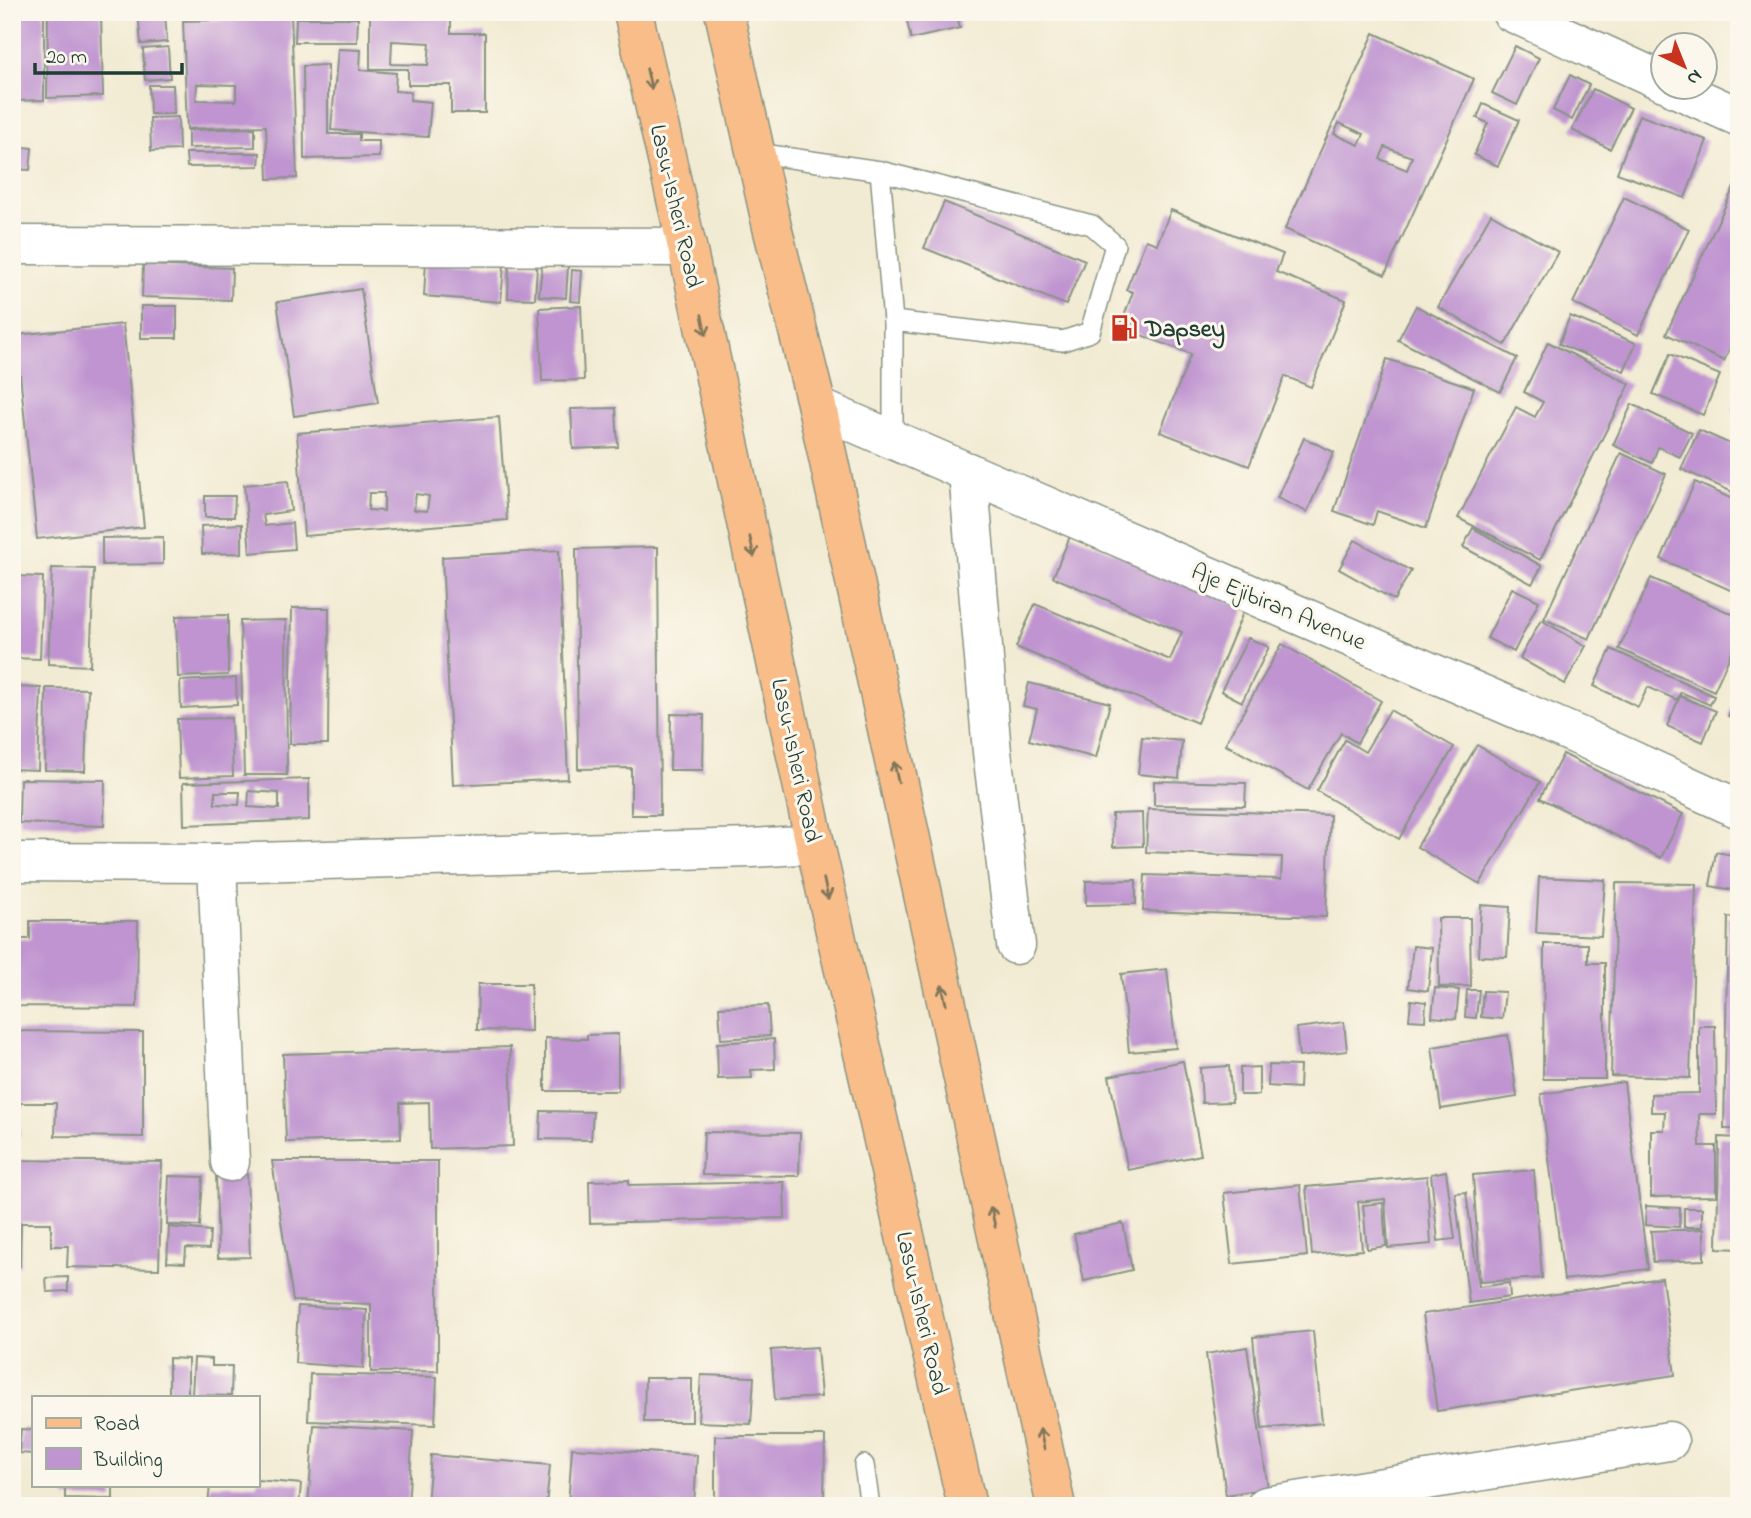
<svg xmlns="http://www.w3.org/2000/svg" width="1751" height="1518" viewBox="0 0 1751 1518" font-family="'Indie Flower',sans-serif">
<rect width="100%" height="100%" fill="#fbf7ec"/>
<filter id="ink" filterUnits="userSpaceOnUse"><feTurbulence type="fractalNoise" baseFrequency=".0143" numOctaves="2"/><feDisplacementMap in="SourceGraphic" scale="14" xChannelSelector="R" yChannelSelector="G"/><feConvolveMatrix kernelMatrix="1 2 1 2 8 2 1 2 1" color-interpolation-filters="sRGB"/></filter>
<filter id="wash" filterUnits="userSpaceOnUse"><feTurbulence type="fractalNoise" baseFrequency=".00686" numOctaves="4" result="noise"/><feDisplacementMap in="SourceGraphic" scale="28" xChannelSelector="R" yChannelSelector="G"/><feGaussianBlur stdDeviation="1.57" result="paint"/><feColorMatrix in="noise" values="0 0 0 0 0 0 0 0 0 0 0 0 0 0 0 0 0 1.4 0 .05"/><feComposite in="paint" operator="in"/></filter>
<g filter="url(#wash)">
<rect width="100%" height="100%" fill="#f2ebd3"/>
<g id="blocks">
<!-- building -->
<g fill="#bf94d0" fill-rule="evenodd">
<path d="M12,12H44V100L12,101Z"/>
<path d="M48,12H101L103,96L47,98Z"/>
<path d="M138,12H165L167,42L141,44Z"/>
<path d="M223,12H291L297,178L268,179L266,126L187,129L183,21L224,20ZM197,84L236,85V101L196,100Z"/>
<path d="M370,12H451V33H485V113H451V85H408V69H370ZM392,41L430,43L428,65L391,64Z"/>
<path d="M905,12H956L960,28L911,39Z"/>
<path d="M296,18H358L357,42H295Z"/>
<path d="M1374,33L1474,79L1385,275L1285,229ZM1339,123L1364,134L1359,145L1334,134ZM1385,147L1412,157L1407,170L1380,159Z"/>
<path d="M1515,46L1539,58L1517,105L1492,93Z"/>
<path d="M168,47L170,78L145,80L143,49Z"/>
<path d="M338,49L361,50L360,70L396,73L395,91L411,92L410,100L431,102L428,137L331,130Z"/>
<path d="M328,65V134H359V141H379V157L304,159L303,66Z"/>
<path d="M1570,75L1589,85L1572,120L1553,110Z"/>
<path d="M149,85H173L174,114H150Z"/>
<path d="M1593,89L1631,108L1610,149L1572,130Z"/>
<path d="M1483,104L1519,120L1498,166L1474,155L1488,123L1477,118Z"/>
<path d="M1639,115L1707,140L1685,198L1617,173Z"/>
<path d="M178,117L179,150L151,151L150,118Z"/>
<path d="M255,128V147L188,148V130Z"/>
<path d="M12,146L32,148L30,170L12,169Z"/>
<path d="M186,153H260L259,166L187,167Z"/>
<path d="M1734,187L1739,189V329L1724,361L1666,334Z"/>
<path d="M1624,197L1689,229L1638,335L1573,303Z"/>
<path d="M944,202L1085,260L1066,305L924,248Z"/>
<path d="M1171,210L1283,254L1276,272L1346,300L1311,387L1285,376L1249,466L1160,432L1191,354L1120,327L1133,292L1126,290L1146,240L1157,244Z"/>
<path d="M1491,214L1558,252L1505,345L1438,307Z"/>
<path d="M426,261L504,265L501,302L424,296Z"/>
<path d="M509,264L537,265L535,299L508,298Z"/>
<path d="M143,265L232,268L231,300L142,297Z"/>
<path d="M542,265L568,266L566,298L539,296Z"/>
<path d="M572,270L582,271L580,302L570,301Z"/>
<path d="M361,289L378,403L294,416L277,302Z"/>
<rect x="141" y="306" width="36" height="32"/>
<path d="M581,306L584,380L542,381L539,308Z"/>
<path d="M1416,306L1517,358L1500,392L1398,340Z"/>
<path d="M1570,316L1636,343L1624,371L1559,344Z"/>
<path d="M123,324L144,527L37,539L16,335Z"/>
<path d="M1548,342L1630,384L1540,560L1458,518L1516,407L1535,417L1543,402L1524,392Z"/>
<path d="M1670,354L1720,375L1703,415L1653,394Z"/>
<path d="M1387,359L1474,388L1426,528L1377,511L1373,525L1334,511Z"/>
<path d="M1739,395V413L1732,410Z"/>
<path d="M1632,404L1692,433L1680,457L1658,447L1652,463L1613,445Z"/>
<path d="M616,408L618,447L573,449L571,409Z"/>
<path d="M499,417L507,520L304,536L297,433ZM369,493H384V511L368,510ZM416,494L429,496L427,511L414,510Z"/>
<path d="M1699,430L1739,448V495L1681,469Z"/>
<path d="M1304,438L1334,452L1307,512L1277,498Z"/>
<path d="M1621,453L1666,474L1589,639L1544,619Z"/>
<path d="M288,481L291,511L263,515L265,526L292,523L294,549L250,553L244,485Z"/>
<path d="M1695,482L1739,502V594L1661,559Z"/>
<path d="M205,496H235L234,517H205Z"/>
<path d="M242,524V553L202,554L201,526Z"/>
<path d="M1473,528L1542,566L1532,584L1463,547Z"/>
<path d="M1071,534L1245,608L1197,723L1016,647L1035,604L1170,660L1182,632L1053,577Z"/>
<path d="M163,537V564L102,565V538Z"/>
<path d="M1355,540L1411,571L1394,600L1339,569Z"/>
<path d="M658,547L660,815H631V768L578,769L576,549Z"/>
<path d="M559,550L568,779L453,785L442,557Z"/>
<path d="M52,568L94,569L90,666L48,664Z"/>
<path d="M12,576L43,577L40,659L12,658Z"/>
<path d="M1651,578L1739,617V636L1714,691L1619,649Z"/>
<path d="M1512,588L1539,601L1514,652L1487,638Z"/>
<path d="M292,608H329L328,744H290Z"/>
<path d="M228,615V675L178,677L176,616Z"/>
<path d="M286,620L287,775H244L240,621Z"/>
<path d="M1541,620L1586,646L1565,684L1520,658Z"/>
<path d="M1248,638L1269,647L1242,702L1221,691Z"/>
<path d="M1282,644L1381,701L1357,743L1341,733L1308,790L1225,744Z"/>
<path d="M1611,649L1714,696L1710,705L1681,692L1677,700L1648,687L1638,707L1594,686Z"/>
<path d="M236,678L237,705L181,708L180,681Z"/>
<path d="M1029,683L1110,703L1096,758L1029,740L1037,709L1023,706Z"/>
<path d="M12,687L41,688L38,770L12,769Z"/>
<path d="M46,688L88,689L85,771L45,770Z"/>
<path d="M1739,692V721L1728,716Z"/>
<path d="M1680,696L1716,711L1703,742L1667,726Z"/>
<path d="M1390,710L1454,747L1399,839L1317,791L1345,740L1365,752Z"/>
<path d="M671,714L704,715L703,770H670Z"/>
<path d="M231,718L233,776L179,778L177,719Z"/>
<path d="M1142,737L1182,741L1179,778L1138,774Z"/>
<path d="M1477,745L1540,782L1480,884L1417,847Z"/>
<path d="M1563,754L1683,814L1661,858L1540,798Z"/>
<path d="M20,779L105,780L104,826L19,823Z"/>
<path d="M309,779V820L184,825L183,783ZM249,791L279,793V809L248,807ZM215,792H240L239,805L215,804Z"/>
<path d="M1154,781L1246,783L1245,806L1154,805Z"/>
<path d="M1148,809L1330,815L1326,917L1143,911L1145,875L1281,879L1282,857L1146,852Z"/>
<path d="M1142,813L1143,846L1113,847L1112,814Z"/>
<path d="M1716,852L1739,856V891L1710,886Z"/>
<path d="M1539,877L1605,880L1601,936L1536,933Z"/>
<path d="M1136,880V904L1086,905V881Z"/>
<path d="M1616,883L1696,884L1690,1078L1611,1076Z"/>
<path d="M1481,905L1510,907L1507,957L1478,956Z"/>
<path d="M1728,917L1739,918V1129H1724Z"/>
<path d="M1438,918H1470L1471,986L1439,987Z"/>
<path d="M30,921H138L137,1007L12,1006V939H30Z"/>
<path d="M1544,944H1588V963H1605V1079H1543Z"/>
<path d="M1413,946L1432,948L1428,991L1408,988Z"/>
<path d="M1167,969L1176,1048L1129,1052L1121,974Z"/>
<path d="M478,984H531V1031L477,1030Z"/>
<path d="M1435,988L1459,990L1456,1019L1432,1017Z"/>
<path d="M1467,990H1479L1476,1018L1465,1017Z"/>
<path d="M1483,991L1505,992L1502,1019L1481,1017Z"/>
<path d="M1411,1000L1426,1002L1425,1021L1409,1020Z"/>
<path d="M768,1005L770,1036L721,1039L719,1007Z"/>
<path d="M1344,1022L1347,1051L1299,1057L1296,1028Z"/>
<path d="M1699,1026H1715L1716,1114H1699L1700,1146H1716V1196L1651,1197V1130H1664L1665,1112H1651V1094L1699,1093Z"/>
<path d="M12,1031L143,1032V1137L55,1136L56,1103H20V1136H12Z"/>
<path d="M618,1034V1091H545V1038L587,1039V1035Z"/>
<path d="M1508,1035L1517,1097L1441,1109L1432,1047Z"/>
<path d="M774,1039L775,1069L751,1070L752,1078L718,1079L717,1043Z"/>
<path d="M510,1047L513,1146L430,1149L429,1102L400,1103L401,1139L286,1142L283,1054Z"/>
<path d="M1183,1061L1201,1155L1128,1170L1109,1076Z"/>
<path d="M1269,1065L1300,1066L1299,1088L1268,1086Z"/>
<path d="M1229,1066L1232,1102L1202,1103L1200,1068Z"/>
<path d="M1259,1067V1095H1240V1068Z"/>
<path d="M1624,1082L1648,1269L1564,1280L1541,1094Z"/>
<path d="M541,1111L593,1112L591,1140L540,1139Z"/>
<path d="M704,1132L800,1133L799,1176L702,1175Z"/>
<path d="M1719,1137L1739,1138V1249L1717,1248Z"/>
<path d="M12,1160L162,1162L159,1269L67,1267L68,1246H51V1223H21L20,1266H12Z"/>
<path d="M272,1161H438V1371L371,1372V1304L293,1301Z"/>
<path d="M1534,1170L1542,1278L1480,1282L1473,1175Z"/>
<path d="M1446,1171L1455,1239L1438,1241L1431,1174Z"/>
<path d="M247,1173L250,1257L218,1258L216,1174Z"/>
<path d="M169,1176L203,1177L200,1226L167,1225Z"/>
<path d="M1427,1176L1431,1244L1388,1248L1385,1199L1358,1202L1362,1250L1312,1255L1306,1187Z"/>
<path d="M629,1180V1185L784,1182L785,1218L590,1223L589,1181Z"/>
<path d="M1300,1185L1307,1256L1232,1264L1224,1193Z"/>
<path d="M1466,1192L1479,1287L1509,1283L1510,1297L1469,1303L1455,1193Z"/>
<path d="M1383,1203L1386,1246L1367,1249L1363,1205Z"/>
<path d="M1646,1206L1680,1208L1679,1227L1645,1225Z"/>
<rect x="1684" y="1208" width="18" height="19"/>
<path d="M1123,1223L1132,1270L1084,1281L1074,1234Z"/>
<path d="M169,1227L210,1231L209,1249L186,1248L185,1263L167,1262Z"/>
<path d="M1704,1229V1260L1653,1262L1651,1231Z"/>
<path d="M68,1277V1291L47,1292L46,1278Z"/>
<path d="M1662,1278L1675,1375L1437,1411L1423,1314Z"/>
<path d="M298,1306L367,1310L363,1368L295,1363Z"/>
<path d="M1313,1331L1322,1423L1262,1429L1253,1337Z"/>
<path d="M817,1347L821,1397L775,1400L771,1350Z"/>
<path d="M1247,1347L1268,1488L1226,1495L1206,1354Z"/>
<path d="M169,1358L188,1359V1397H169Z"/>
<path d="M194,1358L212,1359V1366H232L231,1396L192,1395Z"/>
<path d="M310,1374L437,1377L435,1425L308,1421Z"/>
<path d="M701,1375L754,1377L751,1424L698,1422Z"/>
<path d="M645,1378H692V1422H644Z"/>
<path d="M314,1425L413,1431L408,1506H308Z"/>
<path d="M21,1429L33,1430V1454L19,1453Z"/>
<path d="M12,1430L18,1431L17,1452H12Z"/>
<path d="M715,1436H825L824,1506H715Z"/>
<path d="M572,1448L697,1455L694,1506H568Z"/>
<path d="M431,1455L550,1465L546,1506H427Z"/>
<path d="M257,1480L301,1484L299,1506H208L210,1485H257Z"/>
<path d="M65,1485H113V1499L65,1498Z"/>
</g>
</g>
</g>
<g filter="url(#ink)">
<use href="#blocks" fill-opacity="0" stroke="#889484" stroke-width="2"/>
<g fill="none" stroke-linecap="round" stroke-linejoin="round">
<defs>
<g id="lane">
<path d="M756,153L880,171L1092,225L1115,245L1090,332L1063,341L893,321"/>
<path d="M880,171L893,321V440"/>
<path d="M864,1465L870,1506"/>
</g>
<g id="street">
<path d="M1511,12L1664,82"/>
<path d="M1675,88L1739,117"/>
<path d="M12,245L687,247"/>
<path d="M817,407L1579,736L1739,809"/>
<path d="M968,472L992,752L1016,945"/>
<path d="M12,862L217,863L752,848L815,844"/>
<path d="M217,863L230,1162"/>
<path d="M1266,1506L1669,1441"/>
</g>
<g id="primary">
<path d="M633,12L687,247L815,844L967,1506"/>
<path d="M724,12L772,227L817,407L1056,1506"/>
</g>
</defs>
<!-- lane casing -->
<use href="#lane" stroke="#889484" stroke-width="22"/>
<!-- street casing -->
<use href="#street" stroke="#889484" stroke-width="41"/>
<!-- primary casing -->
<use href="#primary" stroke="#889484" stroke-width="41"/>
<!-- lane -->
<use href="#lane" stroke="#fff" stroke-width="19"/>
<!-- street -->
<use href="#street" stroke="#fff" stroke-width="38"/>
<!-- primary -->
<use href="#primary" stroke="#f8bd89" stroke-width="38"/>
</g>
<!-- one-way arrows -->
<defs><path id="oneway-shaft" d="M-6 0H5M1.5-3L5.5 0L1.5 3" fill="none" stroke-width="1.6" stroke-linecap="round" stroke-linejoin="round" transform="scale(1.75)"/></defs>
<g stroke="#81775a">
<use href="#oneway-shaft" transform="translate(649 79) rotate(77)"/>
<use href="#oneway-shaft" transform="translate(704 325) rotate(78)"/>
<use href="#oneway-shaft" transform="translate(752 547) rotate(78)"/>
<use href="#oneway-shaft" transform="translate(896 772) rotate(-102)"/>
<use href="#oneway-shaft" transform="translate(826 889) rotate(77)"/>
<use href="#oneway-shaft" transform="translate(944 995) rotate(-102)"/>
<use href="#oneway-shaft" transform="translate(993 1217) rotate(-102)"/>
<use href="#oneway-shaft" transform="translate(1042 1439) rotate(-102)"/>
</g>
</g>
<!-- icons -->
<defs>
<symbol id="fuel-bare" viewBox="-9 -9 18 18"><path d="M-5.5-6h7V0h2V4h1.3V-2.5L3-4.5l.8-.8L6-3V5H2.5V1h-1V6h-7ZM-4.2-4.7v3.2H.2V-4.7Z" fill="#c8321e" stroke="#fbf7ec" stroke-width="2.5" paint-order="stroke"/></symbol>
</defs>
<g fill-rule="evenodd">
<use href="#fuel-bare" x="1105" y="309" width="38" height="38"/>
</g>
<g text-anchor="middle" stroke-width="6" stroke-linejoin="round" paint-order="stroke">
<!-- street labels -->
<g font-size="24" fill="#1f3d34" stroke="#fbf7ec">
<text transform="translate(677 206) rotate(77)" y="8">Lasu-Isheri Road</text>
<text transform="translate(1279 606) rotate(23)" y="8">Aje Ejibiran Avenue</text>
<text transform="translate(797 760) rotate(78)" y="8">Lasu-Isheri Road</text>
<text transform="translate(923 1313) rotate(77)" y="8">Lasu-Isheri Road</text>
</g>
<!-- poi labels -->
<g font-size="24" font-weight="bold" fill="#1f3d34" stroke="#fbf7ec" text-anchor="start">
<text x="1145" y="336">Dapsey</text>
</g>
</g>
<!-- margin -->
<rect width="1751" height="1518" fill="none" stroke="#fbf7ec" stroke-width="42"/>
<!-- legend -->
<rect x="32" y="1396" width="228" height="91" fill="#fbf7ec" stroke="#a3ada2" stroke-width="2"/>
<rect x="46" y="1418" width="35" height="10" fill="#f8bd89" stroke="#a3ada2" stroke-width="2"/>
<text x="94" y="1430" font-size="21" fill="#1f3d34">Road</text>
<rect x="46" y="1448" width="35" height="21" fill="#bf94d0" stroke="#a3ada2" stroke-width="2"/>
<text x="94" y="1466" font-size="21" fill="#1f3d34">Building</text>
<!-- north arrow -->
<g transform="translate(1684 66) rotate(137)"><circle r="33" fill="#fbf7ec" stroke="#a3ada2" stroke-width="2"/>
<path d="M0-5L12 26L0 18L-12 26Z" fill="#c8321e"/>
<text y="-10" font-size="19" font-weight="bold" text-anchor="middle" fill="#1f3d34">N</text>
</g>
<!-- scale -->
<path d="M35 63v10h147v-10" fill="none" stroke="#1f3d34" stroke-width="3.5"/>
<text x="46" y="63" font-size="21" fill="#1f3d34" stroke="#fbf7ec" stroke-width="5" paint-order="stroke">20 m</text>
</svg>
